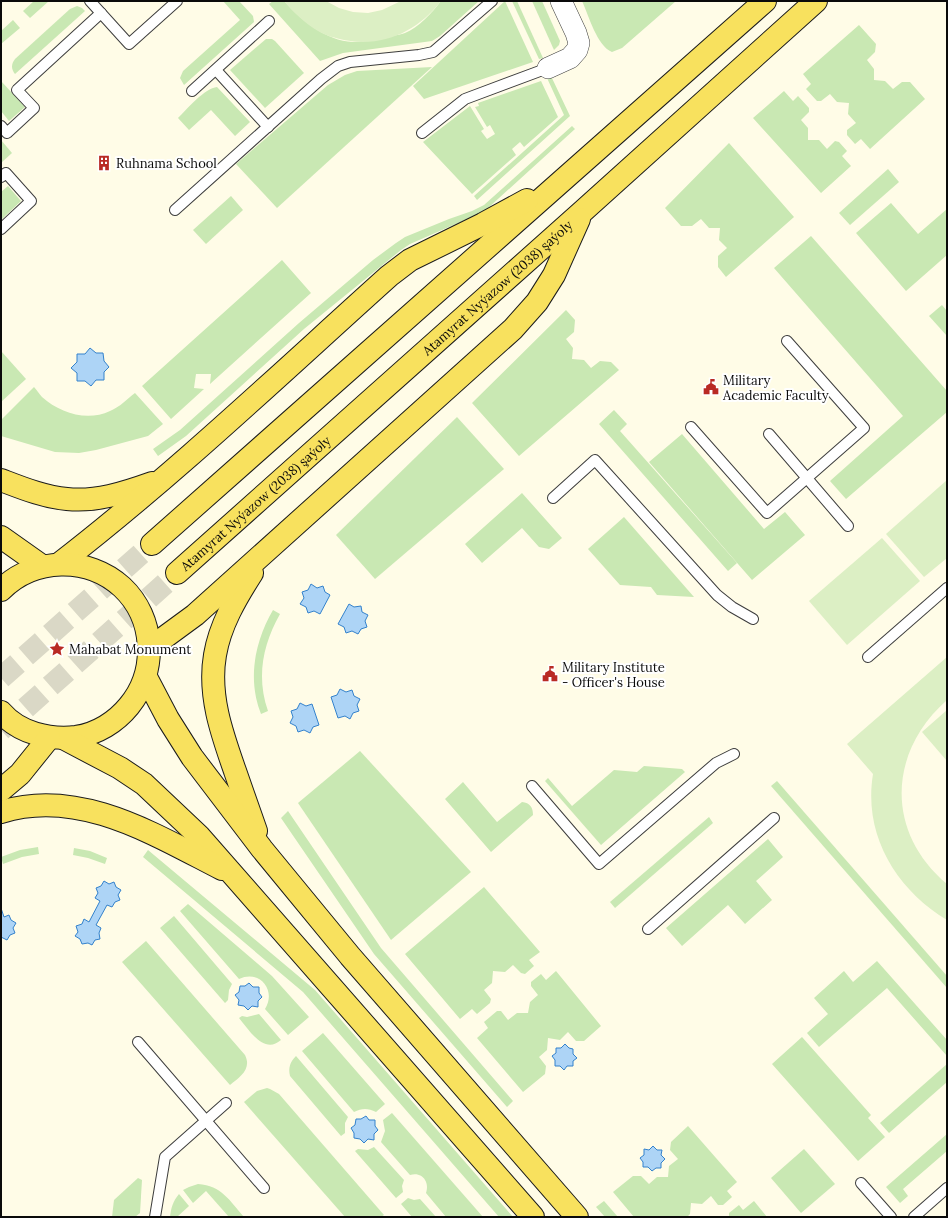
<svg xmlns="http://www.w3.org/2000/svg" width="948" height="1218" viewBox="0 0 948 1218" font-family="Lora,serif">
<rect width="100%" height="100%" fill="#fffce7"/>
<!-- green -->
<g fill="#c9e8b3">
<path d="M34,1H49L30,18L23,11Z"/>
<path d="M223,1H239L253,16L254,22L184,85L180,78L183,71L240,20Z"/>
<path d="M273,1H284C301,20 326,41 353,42C362,42 372,39 380,37C388,36 397,36 405,33C419,27 432,13 441,1H479L440,36L432,41L343,53L320,61L269,4Z"/>
<path d="M505,1L533,62L424,99L413,86Z"/>
<path d="M512,1H517L543,58L539,59Z"/>
<path d="M532,1H542L560,41L559,45L554,50Z"/>
<path d="M582,1H676L622,48L612,52C597,46 589,16 582,1Z"/>
<path d="M77,6L82,8L85,11L15,74C11,69 11,64 15,59L70,9Z"/>
<path d="M13,20L20,28L1,44V31Z"/>
<path d="M859,25L876,44L875,52L867,60L874,69V80L885,81L893,89L902,82H910L925,99L870,149L861,139L855,144L847,135V130L856,123L848,114L849,103L837,102L830,94L821,101H817L806,89L811,84L803,74Z"/>
<path d="M266,39H272L275,41L304,73L265,108L230,70Z"/>
<path d="M432,67L277,208L236,164L328,85L345,75L357,71Z"/>
<path d="M551,76L570,116L477,200L474,196L564,115L547,78Z"/>
<path d="M1,81L25,107L9,121L1,111Z"/>
<path d="M541,81L558,117L524,147L520,142L512,149L516,155L472,194L423,142L470,106L484,129L481,131L487,139L495,134L490,125L487,127L475,107L479,106L478,103Z"/>
<path d="M217,87L250,122L235,136L211,110L189,130L178,118C187,109 205,88 217,87Z"/>
<path d="M784,91L793,101L798,96L809,108V112L801,120L808,128V140H819L827,149L835,141L839,142L847,151L842,156L851,166L821,193L753,118Z"/>
<path d="M572,126L575,129L487,209L474,216L410,244L401,250L304,329L186,436L158,456L153,449L180,430L299,323L373,260L396,243L405,237L449,219L472,211L484,205Z"/>
<path d="M1,140L12,153L1,163Z"/>
<path d="M729,143L794,217L726,277L718,267V256L727,248L719,240L720,228H709L701,219L692,226H681L665,208Z"/>
<path d="M888,169L899,182L850,225L839,213Z"/>
<path d="M8,186L21,201L1,220V192Z"/>
<path d="M231,196L243,210L206,244L193,230Z"/>
<path d="M891,203L918,234L947,209V255L906,291L856,233Z"/>
<path d="M811,236L947,391V412L846,499L830,481L903,416L774,268Z"/>
<path d="M282,260L311,293L210,384L211,374H196L194,388L204,389L171,419L142,386Z"/>
<path d="M942,305L947,311V336L929,316Z"/>
<path d="M566,310L575,320L574,332L566,339L573,348L572,359L584,360L591,368L600,361L611,362L619,370L519,456L472,403Z"/>
<path d="M1,351L26,379L1,402Z"/>
<path d="M34,387C37,390 39,394 42,397C60,413 87,422 110,411C120,407 127,399 135,393L163,424L148,436L96,450L79,453L55,452L1,436V420Z"/>
<path d="M614,410L627,424L620,431L737,563L728,571L599,424Z"/>
<path d="M457,417L504,469L375,579L336,535Z"/>
<path d="M682,434L764,529L785,512L805,535L752,580L649,462Z"/>
<path d="M522,493L562,538L549,549L539,547L522,528L482,563L465,544Z"/>
<path d="M624,517L694,597L657,595L651,587L620,585L588,549Z"/>
<path d="M273,610L280,614C263,644 256,677 268,711L261,714C247,679 255,641 273,610Z"/>
<path d="M360,751L471,872L391,940L298,803Z"/>
<path d="M644,766L682,769L685,772L601,845L545,781L548,778L572,806L614,770L637,772Z"/>
<path d="M777,781L947,976V988L771,786Z"/>
<path d="M463,782L497,822L522,802C530,803 533,807 533,815L491,852L445,799Z"/>
<path d="M288,811L381,948L513,1101L507,1107L374,954L281,818Z"/>
<path d="M709,817L713,823L615,908L610,902Z"/>
<path d="M768,839L783,857L756,881L772,900L745,924L728,905L682,946L666,928Z"/>
<path d="M38,847L39,854L22,857L3,864L1,857L20,850Z"/>
<path d="M74,848L90,851L107,858L105,864L88,858L73,855Z"/>
<path d="M148,850L315,990L513,1217H499L303,992L143,857Z"/>
<path d="M484,887L540,952L529,960L534,966L525,974L521,973L513,965L505,972L493,971L492,983L484,990L491,999L490,1003L477,1014L472,1009L460,1019L405,954Z"/>
<path d="M188,904L272,976L309,1017L288,1035L265,1009C277,990 259,969 239,979L180,911Z"/>
<path d="M174,916L232,984L229,990L228,1000L225,1003L160,928Z"/>
<path d="M146,941L245,1055C252,1069 240,1077 230,1085L122,962Z"/>
<path d="M877,961L947,1040V1056L887,988L819,1047L807,1033L828,1014L814,998L844,971L853,982Z"/>
<path d="M556,971L601,1026L584,1041H576L568,1032L560,1040L548,1038L547,1050L539,1057L546,1066L545,1074L523,1092L477,1038L488,1028L484,1022L497,1011H501L508,1020L517,1013H528L530,1002L538,995L531,986V982L541,974L546,980Z"/>
<path d="M259,1014L281,1040C264,1055 249,1030 239,1018L242,1016L247,1017Z"/>
<path d="M323,1033L385,1104L376,1112C368,1108 362,1108 354,1112L302,1051Z"/>
<path d="M802,1037L871,1115L868,1118L885,1137L858,1161L772,1064Z"/>
<path d="M296,1056L348,1117L345,1123V1133L341,1136L290,1076C288,1068 290,1062 296,1056Z"/>
<path d="M947,1064V1082L889,1133L880,1123Z"/>
<path d="M267,1088L270,1089L279,1094L384,1215L381,1217H345L244,1102L257,1091Z"/>
<path d="M392,1113L483,1217H446L426,1193C430,1182 422,1171 410,1175L381,1142L385,1131L383,1120Z"/>
<path d="M688,1126L737,1182L727,1191L732,1197L723,1205H718L711,1196L702,1204L691,1203L690,1214L687,1217H634L613,1192L633,1176H641L649,1184L657,1177H668L669,1166L678,1159L670,1150L671,1142Z"/>
<path d="M947,1134V1151L903,1189L908,1196L900,1203L886,1187Z"/>
<path d="M374,1147L404,1180L402,1186L403,1192L396,1198L355,1151L358,1149L368,1150Z"/>
<path d="M804,1149L835,1184L801,1213L771,1178Z"/>
<path d="M138,1178L142,1180L140,1213L135,1217H112L114,1200Z"/>
<path d="M198,1184C222,1186 229,1200 244,1217H229L206,1191L193,1203L183,1190L189,1187Z"/>
<path d="M179,1194L189,1206L177,1217H170C171,1208 173,1201 179,1194Z"/>
<path d="M408,1198L414,1200L420,1199L436,1217H412L401,1204Z"/>
<path d="M604,1201L618,1217H605L596,1207Z"/>
<path d="M754,1201L767,1217H729V1213L739,1205L743,1210Z"/>
</g>
<!-- pitch -->
<g fill="#dcefc4">
<path d="M284,1H326L339,8L353,12L368,13L382,10L401,1H441C418,31 383,48 344,40C336,38 326,36 318,31C305,23 294,13 284,1Z"/>
<path d="M947,480V558L924,577L886,534Z"/>
<path d="M882,538L920,581L847,645L809,601Z"/>
<path d="M947,657V700C888,752 885,832 947,884V920C896,889 863,835 873,774L847,744Z"/>
<path d="M947,710V761L922,732Z"/>
</g>
<!-- water -->
<g fill="#add4f6" stroke="#3482cc">
<path d="M90,348L96,353H103L104,361L109,367L104,372V380H96L91,386L85,381H77V373L71,368L77,362V354H85Z"/>
<path d="M311,584L317,588L323,586L325,592L330,595L320,614L314,611L308,613L306,607L300,604L304,598L302,592L308,590Z"/>
<path d="M349,604L354,607L361,606L362,612L368,615L365,621L367,627L361,629L358,634L352,631L346,633L344,627L338,624Z"/>
<path d="M340,689L346,692L352,690L354,696L360,699L357,705L359,711L353,713L350,719L345,716L338,718L331,697L337,695Z"/>
<path d="M300,703L306,706L312,704L319,725L313,727L310,733L304,730L298,732L296,726L290,723L293,717L291,711L297,709Z"/>
<path d="M104,881L109,884L114,882L116,887L121,890L118,895L120,900L115,902L112,907L107,905L96,925L101,928L99,933L100,939L95,940L92,945L88,943L82,944L80,939L75,936L78,932L76,926L82,924L84,919L89,922L100,901L95,898L98,893L96,888L101,886Z"/>
<path d="M1,908L4,917L9,915L11,920L16,923L13,928L15,933L10,935L7,940L1,937Z"/>
<path d="M249,983L253,987H259V993L262,997L258,1001V1007L252,1006L248,1010L244,1006L238,1005L239,1000L235,995L239,992L240,986H245Z"/>
<path d="M565,1044L569,1048L573,1049V1054L577,1058L573,1061V1066H567L564,1070L560,1066H555V1060L552,1056L556,1053V1048H561Z"/>
<path d="M366,1116L369,1120H375V1126L378,1130L374,1134V1140L368,1139L364,1143L360,1139L354,1138V1133L351,1128L355,1125L356,1119H361Z"/>
<path d="M653,1146L657,1150H662L661,1155L665,1159L661,1163V1168H656L652,1171L648,1167H643V1162L640,1158L644,1155V1149L649,1150Z"/>
</g>
<g fill="none" stroke-linecap="round" stroke-linejoin="round">
<!-- primary-tunnel -->
<g stroke="#dad8c6" stroke-width="22" stroke-dasharray="22 11" stroke-linecap="butt">
<path d="M1,678L152,544"/>
<path d="M1,730L177,573"/>
</g>
<defs>
<g id="lane">
<path d="M90,1L129,44L177,1"/>
<path d="M216,70L268,127"/>
<path d="M192,91L269,21"/>
<path d="M1,126L7,133L34,108L17,90L101,13"/>
<path d="M422,133L465,99L548,68"/>
<path d="M1,177L6,173L31,201L1,229"/>
<path d="M175,210L321,79L338,66L350,62L419,55L433,52L492,1"/>
<path d="M691,427L767,513L864,428L787,341"/>
<path d="M769,434L848,526"/>
<path d="M553,498L595,460L717,595L732,607L753,619"/>
<path d="M868,657L947,588"/>
<path d="M532,786L599,864L716,763L734,754"/>
<path d="M648,929L774,818"/>
<path d="M138,1042L264,1188"/>
<path d="M861,1183L891,1217"/>
<path d="M155,1217L165,1157L226,1103"/>
<path d="M914,1217L947,1188"/>
</g>
<path id="street" d="M548,68L570,58L577,50L579,43L576,33L561,1"/>
<g id="primary">
<path d="M1,480C22,488 44,497 67,499C96,502 124,493 152,483"/>
<path d="M1,537L42,566"/>
<path d="M152,544L765,1"/>
<path d="M59,564C174,475 280,374 389,276L410,260L483,224L527,200"/>
<path id="s1" d="M177,573L583,211L816,1"/>
<path d="M252,573C236,598 220,625 215,655C208,695 222,734 235,771C242,791 249,811 256,831"/>
<path d="M1,590C34,557 88,556 122,587C155,618 158,671 129,706C116,722 97,734 76,737C49,740 19,733 1,712"/>
<path d="M150,648L195,615L513,329L537,302L554,275L579,219"/>
<path d="M146,677L168,719L192,757L262,849L350,956L577,1217"/>
<path d="M63,738L120,768L144,784L199,836L533,1217"/>
<path d="M1,790L20,774L49,738"/>
<path d="M1,812C79,787 155,835 222,869"/>
</g>
</defs>
<!-- lane casing -->
<use href="#lane" stroke="#3d3d3d" stroke-width="12"/>
<!-- street casing -->
<use href="#street" stroke="#3d3d3d" stroke-width="22"/>
<!-- primary casing -->
<use href="#primary" stroke="#1b1b1b" stroke-width="24"/>
<!-- lane -->
<use href="#lane" stroke="#fff" stroke-width="10"/>
<!-- street -->
<use href="#street" stroke="#fff" stroke-width="21"/>
<!-- primary -->
<use href="#primary" stroke="#f8e15e" stroke-width="22"/>
</g>
<!-- icons -->
<defs>
<symbol id="building-bare" viewBox="-9 -9 18 18"><path d="M-4-6H4V6H1V3H-1V6H-4ZM-2.5-4.3h1.7v1.8h-1.7ZM.8-4.3h1.7v1.8H.8ZM-2.5-1h1.7V.8h-1.7ZM.8-1h1.7V.8H.8Z" fill="#b92a24" stroke="#fff" stroke-width="2.5" paint-order="stroke"/></symbol>
<symbol id="civic-bare" viewBox="-9 -9 18 18"><path d="M-.6-6.5H3V-4.5H.6V-3L4-1V1h2V6H-6V1h2V-1L-.6-3ZM-1.2 2.5V6h2.4V2.5Z" fill="#b92a24" stroke="#fff" stroke-width="2.5" paint-order="stroke"/></symbol>
<symbol id="sight-bare" viewBox="-9 -9 18 18"><path d="M0-6L1.8-2.2L6-1.7L2.9 1.2L3.7 5.4L0 3.3L-3.7 5.4L-2.9 1.2L-6-1.7L-1.8-2.2Z" fill="#b92a24" stroke="#fff" stroke-width="2.5" paint-order="stroke"/></symbol>
</defs>
<g fill-rule="evenodd">
<use href="#building-bare" x="93" y="152" width="22" height="22"/>
<use href="#civic-bare" x="700" y="376" width="22" height="22"/>
<use href="#sight-bare" x="46" y="638" width="22" height="22"/>
<use href="#civic-bare" x="539" y="663" width="22" height="22"/>
</g>
<g text-anchor="middle" stroke-width="4" stroke-linejoin="round" paint-order="stroke">
<!-- poi labels -->
<g font-size="13" fill="#0a0a0a" stroke="#fff" text-anchor="start">
<text x="116" y="168">Ruhnama School</text>
<text x="723" y="385">Military<tspan x="723" dy="15">Academic Faculty</tspan></text>
<text x="69" y="654">Mahabat Monument</text>
<text x="562" y="672">Military Institute<tspan x="562" dy="15">- Officer's House</tspan></text>
</g>
<!-- street labels -->
<g font-size="13" fill="#0a0a0a" stroke="#fff">
<text dy="5" stroke="none"><textPath href="#s1" startOffset="429">Atamyrat Nyýazow (2038) şaýoly</textPath></text>
<text dy="5" stroke="none"><textPath href="#s1" startOffset="105">Atamyrat Nyýazow (2038) şaýoly</textPath></text>
</g>
</g>
<!-- border -->
<rect width="948" height="1218" fill="none" stroke="#0a0a0a" stroke-width="4"/>
</svg>
